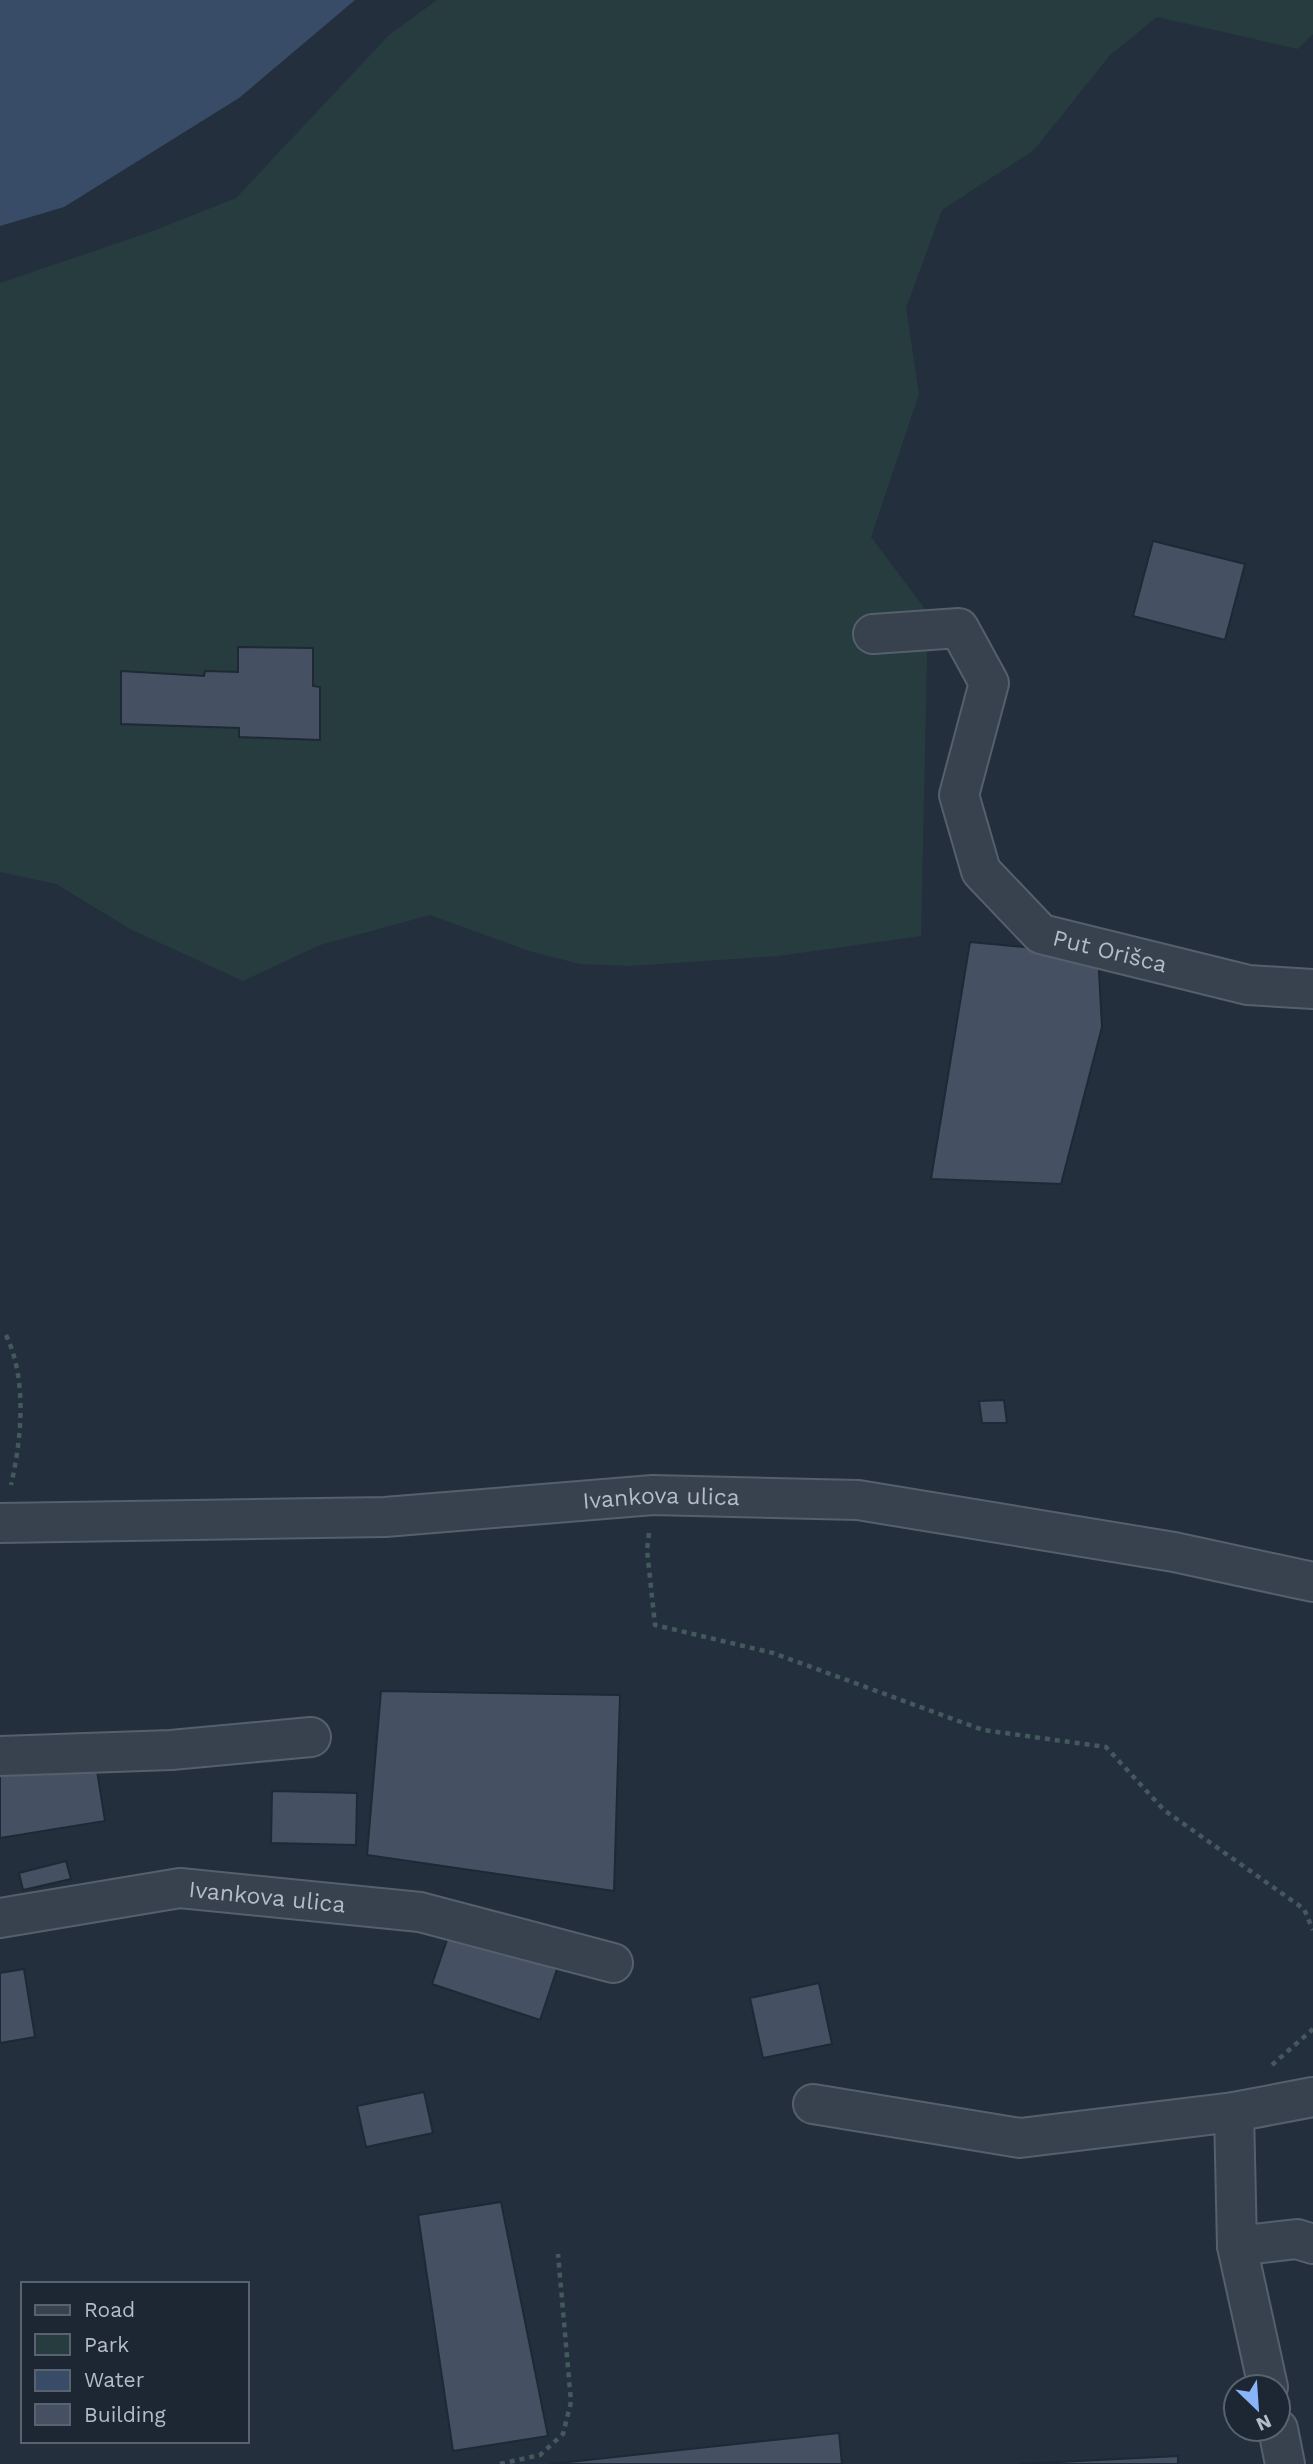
<svg xmlns="http://www.w3.org/2000/svg" width="1313" height="2464" viewBox="0 0 1313 2464" font-family="'Work Sans',sans-serif">
<rect width="100%" height="100%" fill="#242f3e"/>
<!-- green -->
<path fill="#263c3f" d="M437,0H1313V34L1298,49L1157,17L1110,55L1034,150L942,210L906,308L919,394L871,537L928,613L921,936L778,956L630,966L580,964L529,951L430,915L320,945L243,981L132,930L56,884L0,872V283L153,231L236,198L389,35Z"/>
<!-- water -->
<path fill="#394c67" d="M0,0H355L239,98L64,207L0,226Z"/>
<!-- building -->
<g fill="#455162" stroke="#1f2835" stroke-width="2">
<path d="M1153,541L1245,564L1225,640L1133,616Z"/>
<path d="M238,647L313,648V686L320,687V740L239,737V728L121,724V671L204,676L205,671L238,672Z"/>
<path d="M970,942L1098,954L1102,1027L1061,1184L931,1179Z"/>
<path d="M1004,1400L1007,1423H982L979,1401Z"/>
<path d="M381,1691L620,1695L614,1891L367,1855Z"/>
<path d="M95,1758L105,1821L0,1838V1774Z"/>
<path d="M272,1791L357,1793L356,1845L271,1843Z"/>
<path d="M66,1861L71,1879L23,1890L19,1873Z"/>
<path d="M450,1931L558,1966L540,2020L432,1984Z"/>
<path d="M24,1969L35,2037L0,2043V1973Z"/>
<path d="M819,1983L832,2044L763,2058L750,1998Z"/>
<path d="M424,2092L433,2133L366,2147L357,2106Z"/>
<path d="M501,2202L548,2436L453,2451L418,2215Z"/>
<path d="M839,2433L842,2464H550Z"/>
<path d="M1178,2456V2464H1019Z"/>
</g>
<g fill="none" stroke-linecap="round" stroke-linejoin="round">
<defs>
<g id="minor">
<path id="s1" d="M873,634L959,628L989,683L959,795L981,871L1041,934L1248,985L1313,989"/>
<path id="s2" d="M0,1523L385,1517L653,1495L858,1500L1174,1552L1313,1582"/>
<path d="M0,1756L171,1750L311,1737"/>
<path id="s3" d="M0,1918L180,1888L420,1912L613,1963"/>
<path d="M813,2104L1020,2138L1234,2112"/>
<path d="M1237,2246L1297,2239L1313,2244"/>
<path d="M1268,2387L1237,2246L1234,2112L1313,2097"/>
<path d="M1278,2429L1285,2464"/>
</g>
</defs>
<!-- minor casing -->
<use href="#minor" stroke="#565f6c" stroke-width="42"/>
<!-- path -->
<g stroke="#44595c" stroke-width="4.5" stroke-dasharray="5 5" stroke-linecap="butt">
<path d="M6,1335C27,1379 22,1437 11,1485"/>
<path d="M649,1533L647,1550L655,1625L773,1653L983,1730L1106,1747L1164,1810L1304,1909L1313,1930"/>
<path d="M1272,2065L1313,2029"/>
<path d="M500,2464L540,2455L563,2434L571,2402L558,2254"/>
</g>
<!-- minor -->
<use href="#minor" stroke="#38414e" stroke-width="38"/>
</g>
<g text-anchor="middle" stroke-width="5" stroke-linejoin="round" paint-order="stroke">
<!-- street labels -->
<g font-size="23" fill="#b4bcc9" stroke="#1d2633">
<text dy="8" stroke="none"><textPath href="#s1" startOffset="502">Put Orišca</textPath></text>
<text dy="8" stroke="none"><textPath href="#s2" startOffset="662">Ivankova ulica</textPath></text>
<text dy="8" stroke="none"><textPath href="#s3" startOffset="270">Ivankova ulica</textPath></text>
</g>
</g>
<!-- legend -->
<rect x="21" y="2282" width="228" height="161" fill="#1d2633" stroke="#59626f" stroke-width="2"/>
<rect x="35" y="2305" width="35" height="10" fill="#38414e" stroke="#59626f" stroke-width="2"/>
<text x="84" y="2317" font-size="21" fill="#b4bcc9">Road</text>
<rect x="35" y="2334" width="35" height="21" fill="#263c3f" stroke="#59626f" stroke-width="2"/>
<text x="84" y="2352" font-size="21" fill="#b4bcc9">Park</text>
<rect x="35" y="2370" width="35" height="21" fill="#394c67" stroke="#59626f" stroke-width="2"/>
<text x="84" y="2387" font-size="21" fill="#b4bcc9">Water</text>
<rect x="35" y="2404" width="35" height="21" fill="#455162" stroke="#59626f" stroke-width="2"/>
<text x="84" y="2422" font-size="21" fill="#b4bcc9">Building</text>
<!-- north arrow -->
<g transform="translate(1257 2408) rotate(155)"><circle r="33" fill="#1d2633" stroke="#59626f" stroke-width="2"/>
<path d="M0-5L12 26L0 18L-12 26Z" fill="#8ab4f8"/>
<text y="-10" font-size="19" font-weight="bold" text-anchor="middle" fill="#b4bcc9">N</text>
</g>
</svg>
